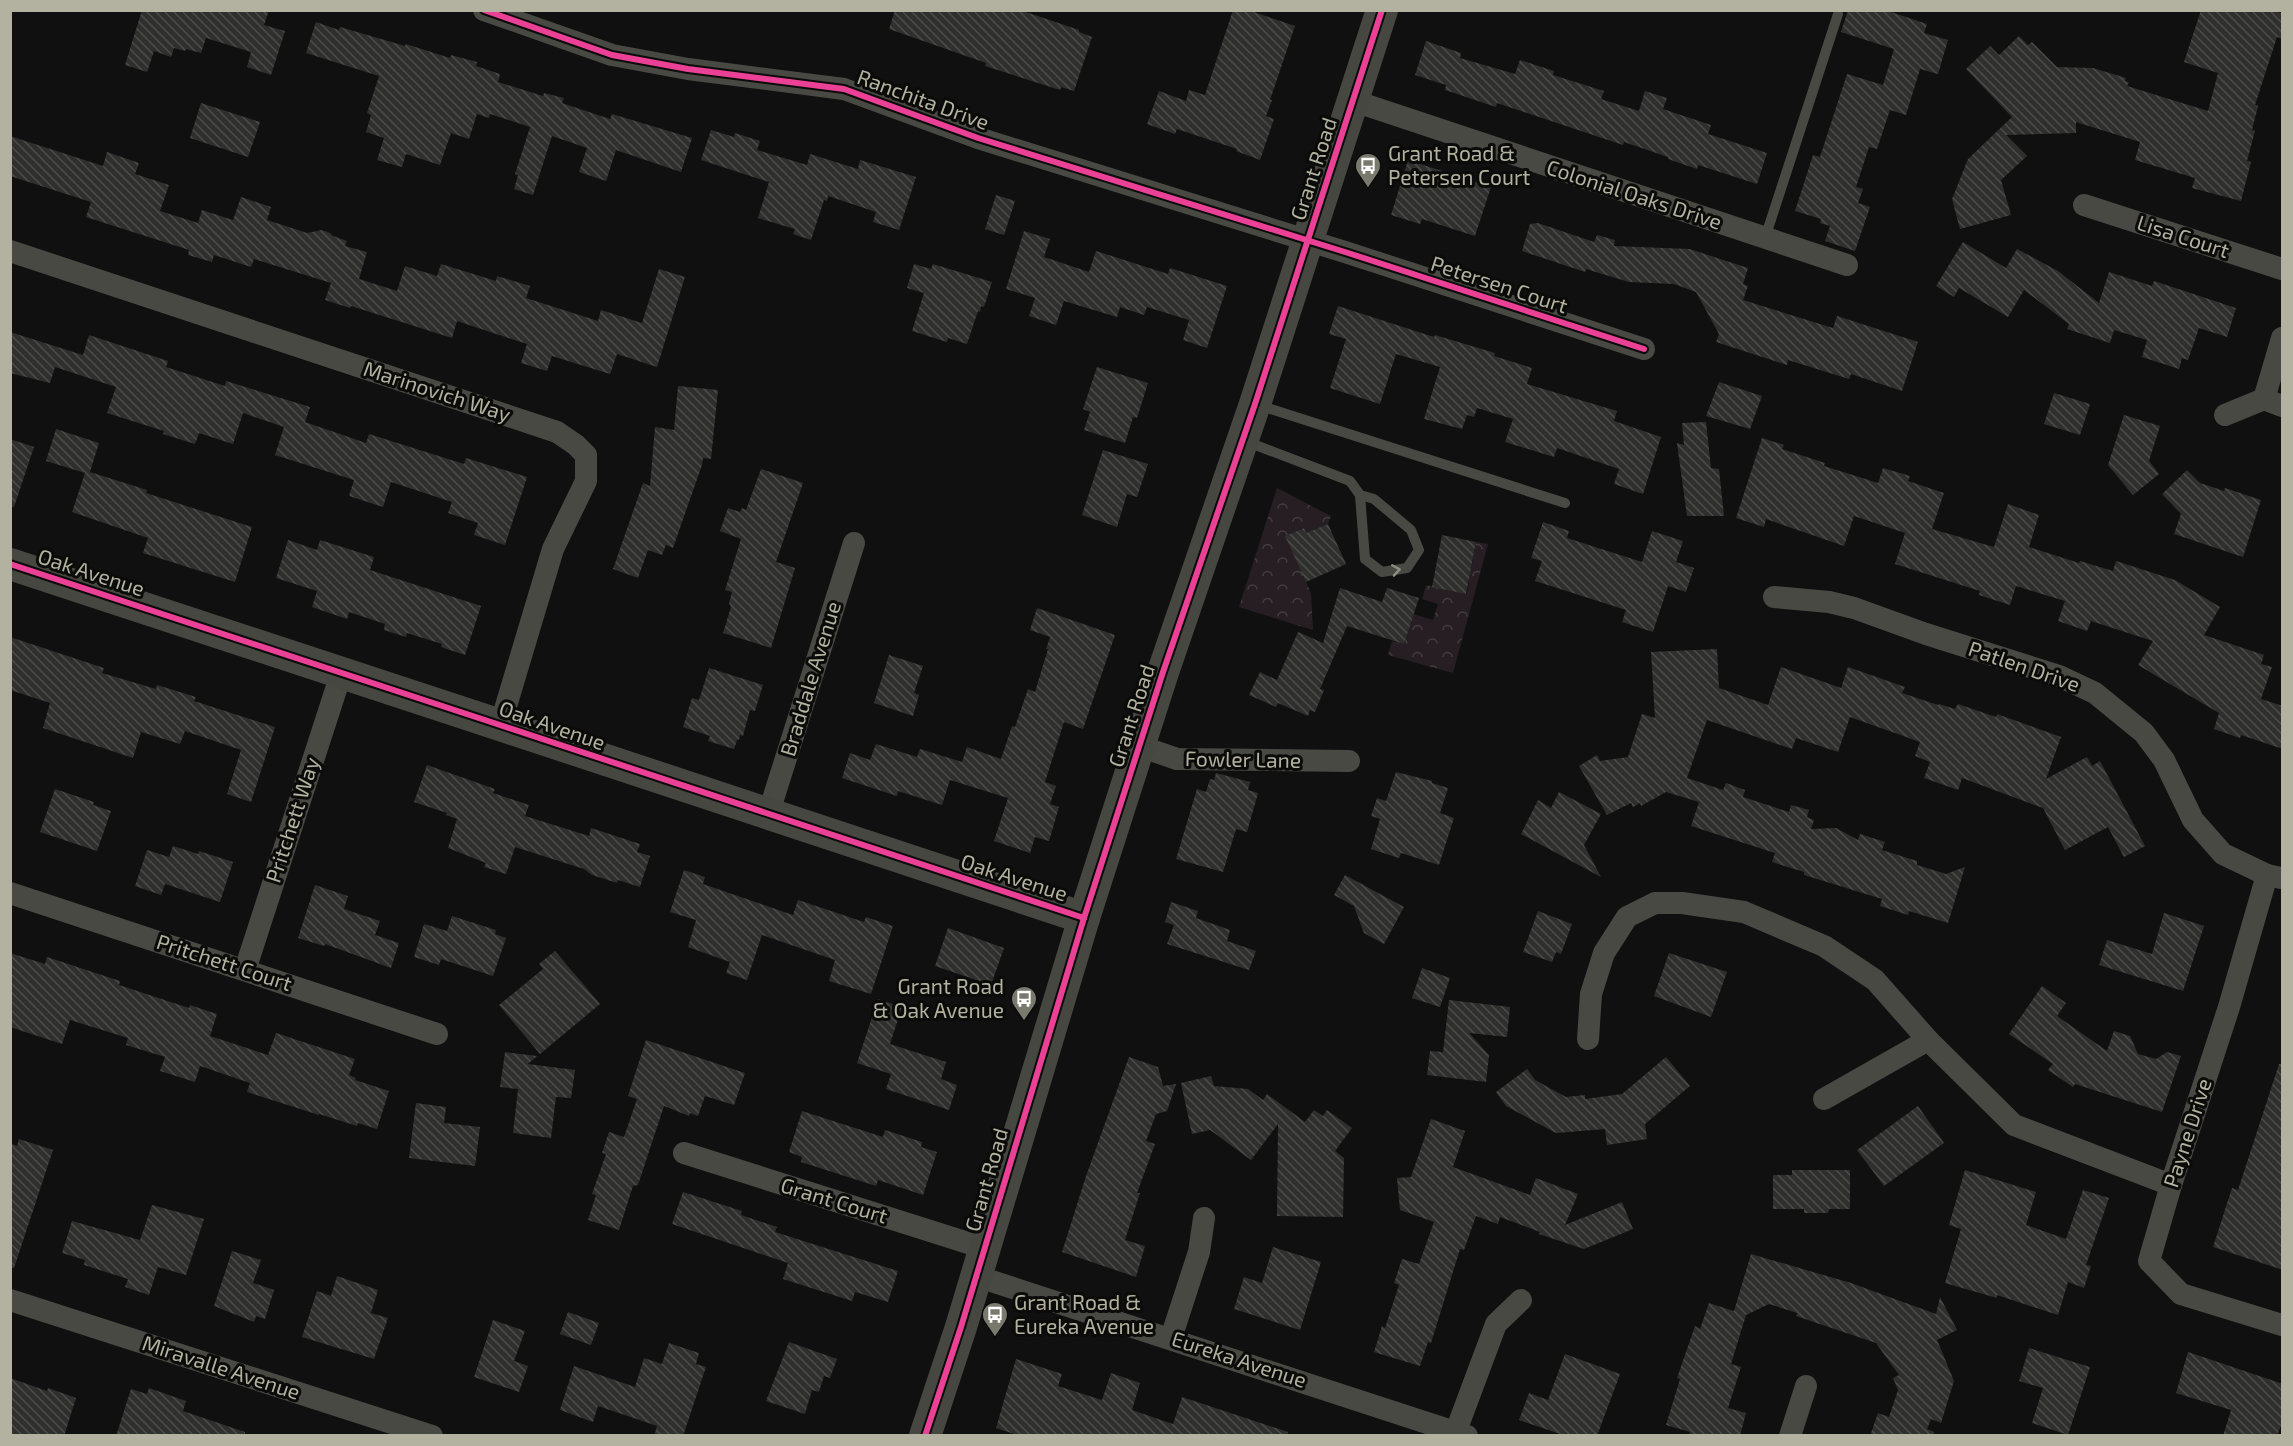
<svg xmlns="http://www.w3.org/2000/svg" width="2293" height="1446" viewBox="0 0 2293 1446" font-family="'Exo 2',sans-serif">
<defs>
<pattern id="forest-crowns" width="20" height="18" patternUnits="userSpaceOnUse" patternTransform="scale(1.5)"><rect width="20" height="18" fill="#261e22"/><path d="M2 6a3 3 0 1 1 6 0M12 15a3 3 0 1 1 6 0" fill="none" stroke="#433c3f"/></pattern>
<pattern id="building-back-hatch" width="6" height="6" patternUnits="userSpaceOnUse" patternTransform="scale(1.5)"><rect width="6" height="6" fill="#2f2f2e"/><path d="M-1 5l2 2M0 0l6 6M5-1l2 2" fill="none" stroke="#4b4b49"/></pattern>
</defs>
<rect width="100%" height="100%" fill="#101010"/>
<!-- forest -->
<g fill="url(#forest-crowns)">
<path d="M1277,488L1331,516L1328,524L1306,533L1303,528L1286,536L1311,593L1313,630L1239,607Z"/>
<path d="M1476,542L1488,544L1453,673L1388,655L1392,641L1404,644L1413,614L1433,620L1438,604L1422,599L1426,585L1467,594L1469,581L1464,580L1472,565Z"/>
</g>
<!-- building -->
<g fill="url(#building-back-hatch)">
<path d="M142,10H269L264,25L285,31L271,75L247,67L251,52L206,38L201,53L186,49L185,51L174,48L171,57L154,51L147,72L125,65Z"/>
<path d="M895,10H1020L1079,30V32L1092,37L1074,91L1061,87L1060,90L985,66L986,63L889,29Z"/>
<path d="M1233,10H1248L1295,26L1270,100H1272L1266,116L1274,119L1260,160L1236,151L1237,149L1177,129L1175,134L1147,124L1159,91L1186,101L1189,90L1205,95Z"/>
<path d="M1848,10H1885L1927,24L1924,33L1948,40L1938,74L1920,69L1906,115L1890,110L1877,149L1869,147L1856,187L1863,189L1858,203L1870,207L1855,251L1825,241L1830,226L1820,223L1821,219L1795,211L1813,155L1820,157L1847,74L1883,85L1894,49L1841,32Z"/>
<path d="M2201,10H2272L2283,14V39L2277,37L2255,105L2258,106L2252,130L2255,131L2247,161L2251,162L2241,201L2192,188L2195,178L2135,160L2140,142L2076,122V133L2006,135L2027,156L2001,180L2011,215L1960,229L1952,199L1968,159L2012,117L1966,69L1990,46L1999,55L2019,36L2028,45L2032,42L2057,67L2093,68L2126,78L2125,81L2129,82L2127,86L2208,111L2218,73L2184,62Z"/>
<path d="M316,22L339,30L340,27L405,46L406,44L450,58L451,55L477,62L476,66L500,74L498,82L543,96L544,93L564,98L562,103L610,119L612,114L692,138L681,172L616,150L606,181L579,172L587,148L552,136L533,195L514,189L518,175L515,174L530,127L490,114L489,118L477,114L469,139L451,133L440,165L406,154L402,167L377,160L384,138L366,132L371,115L367,113L379,76L306,53Z"/>
<path d="M1426,41L1461,53L1460,58L1515,74L1520,60L1554,71L1553,75L1604,91L1601,99L1639,111L1645,91L1667,98L1663,109L1711,125L1708,134L1767,153L1757,184L1698,165L1697,169L1668,159V157L1624,142L1623,145L1497,103L1496,107L1445,90L1446,85L1415,75Z"/>
<path d="M201,103L260,122L248,157L190,138Z"/>
<path d="M711,130L734,137L735,133L760,141L757,150L807,165L810,154L858,169L860,160L916,177L899,230L873,222L876,212L828,196L827,201L824,200L811,240L793,234L795,229L758,218L769,182L701,160Z"/>
<path d="M10,136L103,166L107,152L139,163L135,174L169,185L160,211L198,223L202,210L233,220L241,197L271,207L267,220L307,233L322,230L330,233L333,236L347,241L345,246L367,252L359,279L397,291L405,266L437,276L441,264L496,281L497,276L530,286L526,298L598,321L601,310L642,323L659,269L685,277L657,367L617,354L610,374L552,356L547,371L521,363L527,344L457,321L452,338L351,306L350,308L325,300L331,283L254,259L251,267L214,255L212,262L188,255L189,250L86,217L91,202L10,176Z"/>
<path d="M1408,160L1491,187L1475,236L1422,219L1420,224L1391,215Z"/>
<path d="M996,195L1015,201L1004,235L985,229Z"/>
<path d="M1538,223L1594,242L1597,235L1615,240L1614,246L1690,249L1717,258L1748,268L1743,284L1748,286L1743,300L1833,328L1837,316L1918,342L1902,391L1851,374L1849,379L1788,360L1787,365L1716,342L1719,334L1696,292L1674,284L1629,282L1586,269L1585,272L1522,251L1530,224Z"/>
<path d="M1024,231L1050,239L1044,257L1089,272L1096,251L1168,274L1170,268L1227,286L1207,348L1183,340L1189,320L1147,307L1144,315L1120,307L1117,317L1064,301L1056,325L1029,316L1035,298L1006,289Z"/>
<path d="M1963,242L2006,268L2017,249L2058,271L2099,303L2109,272L2152,286L2154,281L2236,308L2227,337L2199,328L2188,360L2182,358L2179,369L2142,357L2147,340L2114,330L2110,343L2067,329L2069,324L2024,290L2008,317L1959,288L1954,297L1936,286Z"/>
<path d="M914,264L931,269L933,264L992,282L984,307L981,306L980,312L978,311L967,344L948,338L947,342L912,331L924,293L907,288Z"/>
<path d="M1338,306L1434,337L1435,335L1495,353L1494,356L1532,368L1527,384L1617,411L1614,421L1661,437L1643,494L1614,484L1619,469L1557,448L1554,457L1505,442L1513,419L1477,408L1474,417L1467,415L1462,429L1424,419L1440,367L1396,354L1380,404L1330,388L1346,339L1329,334Z"/>
<path d="M10,332L83,355L89,335L168,361L166,367L225,386L226,381L310,407L305,422L366,443L369,434L464,464L466,458L527,477L505,545L474,535L478,523L448,513L452,502L391,482L383,507L349,496L354,480L275,455L284,427L243,413L233,444L199,433L195,444L163,434L164,431L107,413L116,387L55,367L50,383L10,373Z"/>
<path d="M1097,367L1148,383L1137,418L1133,417L1125,443L1084,430L1090,412L1083,409Z"/>
<path d="M1719,382L1762,396L1750,429L1706,416Z"/>
<path d="M678,386L718,390L711,459L703,458L702,465L673,548L666,545L662,555L648,550L638,578L613,569L643,483L650,486L655,427L674,430Z"/>
<path d="M2054,393L2090,404L2080,435L2044,424Z"/>
<path d="M2124,415L2160,426L2149,461L2159,474L2133,495L2108,465Z"/>
<path d="M1706,422L1711,468L1719,469L1724,516H1687L1677,443L1684,445L1682,423Z"/>
<path d="M56,429L99,443L90,472L147,490L146,493L252,527L235,582L143,553L148,538L72,512L85,473L46,461Z"/>
<path d="M1762,438L1784,445L1782,449L1825,463L1824,466L1878,483L1883,468L1910,476L1908,481L1944,493L1932,529L1994,547L2008,504L2039,515L2029,547L2079,563L2080,561L2113,571L2116,561L2175,580L2220,607L2204,635L2264,655L2261,664L2272,667L2261,699L2283,706V749L2241,735L2240,738L2214,729L2219,713L2138,665L2153,641L2091,621L2087,631L2058,621L2065,601L2016,586L2010,605L1979,595L1980,591L1895,564L1905,533L1854,516L1844,546L1766,519L1764,527L1736,518Z"/>
<path d="M10,439L34,447L14,507L10,506Z"/>
<path d="M1103,450L1148,464L1137,497L1127,494L1117,527L1082,515Z"/>
<path d="M761,469L803,483L776,562L795,568L771,648L723,633L731,607L729,603L732,592L725,590L741,539L720,531L728,508L740,512L742,508L746,510Z"/>
<path d="M2187,470L2200,483L2224,491L2225,488L2261,500L2243,557L2174,534L2181,514L2162,494Z"/>
<path d="M1543,522L1569,531L1567,538L1642,562L1652,531L1683,541L1676,562L1694,568L1686,592L1668,586L1653,632L1622,622L1626,610L1535,581L1542,561L1531,558Z"/>
<path d="M1328,524L1346,564L1306,582L1285,536L1304,528L1306,533Z"/>
<path d="M1442,535L1476,542L1466,594L1432,587Z"/>
<path d="M288,540L317,550L320,540L374,557L370,570L481,606L465,655L441,647L442,644L407,633L406,637L384,630L385,624L349,612L347,619L312,607L317,591L276,578Z"/>
<path d="M1340,588L1382,602L1387,588L1419,598L1404,644L1347,626L1320,689L1324,690L1315,712L1310,710L1308,716L1278,703L1276,707L1249,695L1260,672L1277,680L1298,632L1323,643Z"/>
<path d="M1037,608L1115,635L1083,729L1064,722L1045,782L1056,786L1050,804L1059,807L1049,841L1035,837L1030,853L994,841L1008,798L950,780L942,805L898,791L897,796L842,778L850,753L870,760L876,744L917,757L920,749L962,762L967,747L1001,759L1012,726L1015,727L1028,689L1035,692L1048,649H1046L1050,637L1030,630Z"/>
<path d="M10,637L104,668L102,673L156,689L157,685L196,697L194,701L275,727L251,802L227,794L241,750L185,731L180,744L141,732L133,758L43,728L50,703L10,690Z"/>
<path d="M1717,649L1719,688L1768,705L1781,667L1841,688L1848,667L1905,687L1902,693L1938,705L1939,704L1955,709L1958,704L1996,717L1997,714L2061,737L2046,779L2087,757L2092,766L2100,761L2145,846L2124,857L2108,827L2065,850L2043,808L1962,778L1958,790L1924,778L1930,762L1915,756L1920,742L1850,717L1838,752L1796,738L1792,749L1707,720L1687,778L1723,790L1726,783L1745,790L1743,797L1789,812L1791,805L1809,810L1807,817L1814,820L1811,829L1836,828L1858,840L1860,834L1885,842L1882,850L1917,861V865L1946,874L1965,867L1948,923L1909,911L1908,915L1880,906L1882,899L1804,875V872L1772,862L1775,853L1691,826L1699,802L1666,792L1641,806L1640,803L1633,807L1631,803L1607,815L1579,766L1597,755L1600,761L1628,757L1642,714L1655,718L1651,652Z"/>
<path d="M889,655L923,666L914,693L919,695L913,716L874,703Z"/>
<path d="M709,668L763,685L755,711L750,710L743,736L740,735L739,740H737L734,749L708,741L710,736L683,727L692,698L699,700Z"/>
<path d="M427,765L495,789L493,793L529,805L525,816L589,836L591,828L640,844L637,852L650,856L640,887L618,880L617,883L592,875L584,869L515,847L506,874L484,867L486,863L448,848L457,819L446,815L447,813L414,802Z"/>
<path d="M1396,772L1432,781V783L1448,788L1440,813L1454,818L1439,865L1401,853L1399,858L1371,849L1380,819L1371,816L1377,798L1386,801Z"/>
<path d="M1216,773L1250,782L1248,790L1258,793L1247,832L1236,829L1223,872L1176,859L1197,789L1206,792L1210,779L1214,780Z"/>
<path d="M55,789L94,802L93,805L111,811L97,851L40,832Z"/>
<path d="M1559,792L1601,814L1584,845L1601,877L1521,834L1538,800L1551,808Z"/>
<path d="M173,846L198,854L199,851L233,862L220,902L165,884L161,895L135,886L147,850L169,857Z"/>
<path d="M684,870L705,877L703,884L793,915L798,900L864,922L866,917L893,926L871,994L829,981L835,960L762,935L747,980L726,973L730,962L688,947L696,920L670,912Z"/>
<path d="M1345,875L1404,907L1384,944L1364,933L1354,906L1334,895Z"/>
<path d="M315,885L348,896L344,909L380,921L375,935L399,943L391,968L325,944L324,946L298,938Z"/>
<path d="M1171,902L1198,911L1196,918L1230,930L1227,941L1256,951L1249,970L1167,944L1174,925L1165,922Z"/>
<path d="M1538,911L1572,924L1561,954L1556,952L1552,962L1523,952Z"/>
<path d="M2164,913L2204,926L2183,991L2099,965L2107,940L2152,954Z"/>
<path d="M452,916L496,930L495,934L506,938L493,976L441,959L439,965L414,957L424,924L447,931Z"/>
<path d="M948,928L1004,948L991,985L935,966Z"/>
<path d="M555,951L600,1004L540,1054L499,1005L543,969L539,964Z"/>
<path d="M10,953L45,964L47,957L120,981L119,985L189,1008L190,1005L217,1014L210,1036L268,1055L276,1033L355,1059L349,1075L356,1078L355,1080L389,1091L377,1129L358,1123L357,1126L319,1114V1115L247,1092L250,1083L200,1066L195,1082L160,1071L165,1057L126,1045L128,1038L70,1020L62,1044L10,1027Z"/>
<path d="M1669,953L1727,972L1711,1017L1654,996Z"/>
<path d="M1422,968L1450,978L1440,1007L1412,998Z"/>
<path d="M2042,986L2066,1003L2057,1016L2107,1051L2114,1031L2130,1036L2138,1054L2156,1059L2167,1052L2181,1056L2162,1112L2075,1084L2073,1087L2048,1070L2053,1064L2009,1034Z"/>
<path d="M878,999L902,1007L890,1044L946,1062L941,1079L957,1085L949,1110L886,1089L891,1074L857,1063Z"/>
<path d="M1449,1000L1510,1007L1507,1037L1469,1033L1489,1055L1486,1082L1427,1075L1430,1051L1443,1052Z"/>
<path d="M646,1040L745,1073L734,1105L705,1096L698,1116L690,1113L689,1116L664,1106L638,1185L633,1186L619,1230L588,1220L596,1195L592,1194L606,1154L602,1153L609,1132L624,1137L637,1099L628,1096Z"/>
<path d="M505,1052L537,1056L528,1064L575,1070L571,1098L556,1097L551,1138L513,1133L518,1089L500,1087Z"/>
<path d="M1129,1057L1158,1067L1163,1086L1176,1084L1167,1111L1156,1114L1146,1141L1155,1144L1137,1193H1140L1125,1240L1145,1246L1136,1277L1062,1252L1086,1176Z"/>
<path d="M1666,1057L1690,1086L1645,1124L1647,1139L1607,1145L1605,1129L1556,1133L1506,1106L1496,1092L1527,1069L1535,1080L1566,1097L1585,1095V1099L1622,1094Z"/>
<path d="M2279,1064H2283V1270L2213,1247L2232,1188L2238,1190Z"/>
<path d="M1211,1076L1214,1086L1248,1089L1263,1100L1267,1094L1305,1122L1314,1110L1323,1116L1327,1110L1352,1128L1335,1151L1344,1158L1343,1217L1277,1216L1278,1124L1251,1160L1210,1130L1192,1134L1181,1083Z"/>
<path d="M416,1103L446,1107L444,1123L480,1127L475,1166L409,1158Z"/>
<path d="M1918,1106L1944,1143L1884,1186L1857,1150Z"/>
<path d="M802,1111L883,1137L885,1130L922,1142L921,1147L937,1152L923,1195L878,1180L876,1186L801,1162L802,1157L789,1152Z"/>
<path d="M1431,1119L1465,1131L1453,1167L1530,1195L1536,1178L1578,1194L1565,1225L1622,1202L1633,1229L1584,1249L1539,1234L1540,1232L1500,1217L1498,1224L1476,1216L1464,1250L1460,1249L1431,1343L1428,1342L1420,1366L1374,1352L1382,1326L1385,1328L1399,1285L1394,1283L1402,1259L1419,1264L1434,1222L1400,1210L1397,1178L1411,1177Z"/>
<path d="M19,1139L53,1150L14,1268H10V1143L17,1146Z"/>
<path d="M1792,1170H1850V1209H1829L1828,1213H1804V1209H1773V1175H1792Z"/>
<path d="M1965,1170L2036,1192L2026,1225L2066,1239L2083,1190L2109,1198L2086,1265L2091,1266L2084,1288L2068,1282L2058,1315L1997,1295V1298L1945,1283L1961,1229L1949,1225Z"/>
<path d="M683,1192L742,1211L741,1215L777,1227L775,1232L898,1271L888,1302L855,1292L852,1301L783,1279L788,1263L672,1224Z"/>
<path d="M152,1205L204,1219L186,1275L158,1267L149,1295L125,1287L128,1279L84,1265L85,1260L62,1253L72,1221L140,1240Z"/>
<path d="M1273,1247L1321,1262L1300,1330L1234,1309L1244,1277L1262,1283Z"/>
<path d="M232,1251L261,1260L253,1283L274,1290L265,1319L256,1316L254,1322L214,1306Z"/>
<path d="M1751,1254L1851,1283L1936,1314L1940,1297L1957,1330L1937,1340L1954,1381L1941,1423L1931,1419L1927,1429L1934,1432V1436H1870L1878,1413L1889,1417L1898,1390L1893,1378L1899,1375L1876,1343L1796,1316L1797,1313L1769,1304L1746,1315L1731,1364L1741,1367L1728,1408L1746,1413L1740,1436H1689L1690,1432L1666,1425L1680,1379L1677,1378L1695,1326L1700,1329L1709,1303L1734,1311Z"/>
<path d="M337,1276L378,1290L371,1313L388,1318L374,1359L302,1337L317,1291L331,1296Z"/>
<path d="M568,1312L599,1323L591,1345L560,1334Z"/>
<path d="M493,1320L525,1331L514,1361L528,1366L519,1392L474,1377Z"/>
<path d="M789,1342L837,1359L830,1378L824,1376L819,1392L812,1390L805,1414L766,1401Z"/>
<path d="M669,1343L699,1353L696,1364L706,1367L683,1436H654L657,1426L598,1406L593,1422L560,1410L574,1366L635,1387L644,1358L662,1364Z"/>
<path d="M2029,1348L2090,1367L2068,1435L2032,1423L2043,1388L2019,1381Z"/>
<path d="M2188,1352L2283,1384V1420L2277,1436H2223L2231,1410L2176,1393Z"/>
<path d="M1565,1354L1620,1374L1597,1436H1566L1519,1420L1529,1393L1548,1400Z"/>
<path d="M1016,1359L1062,1374L1058,1386L1102,1400L1111,1373L1140,1383L1132,1410L1173,1424L1182,1397L1288,1432L1287,1436H1020L996,1428Z"/>
<path d="M10,1378L47,1391L48,1388L76,1398L64,1436H10Z"/>
<path d="M149,1388L186,1401L183,1411L245,1432V1436H116L131,1389L147,1394Z"/>
</g>
<g fill="none" stroke-linecap="round" stroke-linejoin="round">
<!-- lane -->
<g stroke="#494944" stroke-width="10">
<path d="M1765,238L1838,14"/>
<path d="M1258,405L1565,503"/>
<path d="M1245,441L1350,481L1360,495L1374,499L1411,530L1419,550L1407,568L1382,572L1365,559L1360,495"/>
</g>
<!-- street -->
<g stroke="#494944" stroke-width="22">
<path d="M484,10L612,55L688,69L844,89L978,138L1345,252L1644,349"/>
<path d="M1354,101L1847,265"/>
<path d="M2084,205L2282,269"/>
<path d="M10,251L557,432L576,445L586,455V481L553,549L500,726"/>
<path d="M2282,338L2264,399L2282,406"/>
<path d="M2225,415L2264,399"/>
<path d="M1774,597L1829,602L1854,608L1926,634L2059,676L2095,693L2144,733L2164,760L2193,820L2223,854L2267,875"/>
<path d="M1139,746L1177,759L1349,761"/>
<path d="M768,815L854,543"/>
<path d="M2281,878L2267,875L2229,1007L2171,1185L2149,1261L2181,1294L2282,1325"/>
<path d="M10,893L437,1034"/>
<path d="M245,970L342,671"/>
<path d="M1588,1039L1591,994L1604,953L1627,917L1655,903H1682L1744,912L1824,946L1875,980L1928,1040L2014,1125L2171,1185"/>
<path d="M1824,1099L1928,1040"/>
<path d="M684,1153L984,1248"/>
<path d="M976,1276L1467,1436"/>
<path d="M10,1300L432,1436"/>
<path d="M1171,1338L1199,1252L1204,1218"/>
<path d="M1456,1431L1496,1324L1521,1300"/>
<path d="M1790,1436L1806,1386"/>
</g>
<!-- secondary -->
<g stroke="#474742" stroke-width="32">
<path d="M10,564C369,680 725,801 1084,918"/>
<path d="M925,1436L961,1327L1084,918L1163,672L1255,404L1382,10"/>
</g>
<defs>
<g id="cycleway">
<path d="M484,10L612,55L688,69L844,89L978,138L1345,252L1644,349"/>
<path d="M10,564C369,680 725,801 1084,918"/>
<path d="M925,1436L961,1327L1084,918L1163,672L1255,404L1382,10"/>
</g>
</defs>
<!-- cycleway casing -->
<use href="#cycleway" stroke="#0b0c0a" stroke-width="10"/>
<!-- cycleway -->
<use href="#cycleway" stroke="#ea4096" stroke-width="6"/>
</g>
<!-- one-way arrows -->
<defs><path id="oneway-chevron" d="M-2-3.5L2.5 0L-2 3.5" fill="none" stroke-width="1.6" stroke-linecap="round" stroke-linejoin="round" transform="scale(1.5)"/></defs>
<use stroke="#8e8d80" href="#oneway-chevron" transform="translate(1396 570) rotate(-9)"/>
<!-- icons -->
<defs>
<symbol id="bus-pin" viewBox="-11 -11 22 30"><path d="M0 17L-7.5 6A9.5 9.5 0 1 1 7.5 6Z" fill="#7a796e" stroke="#0b0c0a"/><path d="M-5-6H5V4H4V6H2V4H-2V6H-4V4H-5ZM-3.5-4V0h7V-4ZM-3.5 1.2v1.5H-2V1.2ZM2 1.2v1.5H3.5V1.2Z" fill="#fff"/></symbol>
</defs>
<g fill-rule="evenodd">
<use href="#bus-pin" x="1353" y="151" width="30" height="40"/>
<use href="#bus-pin" x="1009" y="984" width="30" height="40"/>
<use href="#bus-pin" x="980" y="1300" width="30" height="40"/>
</g>
<g text-anchor="middle" stroke-width="6" stroke-linejoin="round" paint-order="stroke">
<!-- street labels -->
<g font-size="21" fill="#b3b2a0" stroke="#0b0c0a">
<text transform="translate(923 100) rotate(20)" y="7">Ranchita Drive</text>
<text transform="translate(1314 169) rotate(-72)" y="7">Grant Road</text>
<text transform="translate(1634 195) rotate(18)" y="7">Colonial Oaks Drive</text>
<text transform="translate(2183 237) rotate(18)" y="7">Lisa Court</text>
<text transform="translate(1499 285) rotate(18)" y="7">Petersen Court</text>
<text transform="translate(437 392) rotate(18)" y="7">Marinovich Way</text>
<text transform="translate(91 573) rotate(18)" y="7">Oak Avenue</text>
<text transform="translate(2024 667) rotate(19)" y="7">Patlen Drive</text>
<text transform="translate(811 679) rotate(-73)" y="7">Braddale Avenue</text>
<text transform="translate(1132 716) rotate(-72)" y="7">Grant Road</text>
<text transform="translate(552 726) rotate(19)" y="7">Oak Avenue</text>
<text transform="translate(1243 760) rotate(1)" y="7">Fowler Lane</text>
<text transform="translate(293 820) rotate(-72)" y="7">Pritchett Way</text>
<text transform="translate(1014 878) rotate(18)" y="7">Oak Avenue</text>
<text transform="translate(224 963) rotate(18)" y="7">Pritchett Court</text>
<text transform="translate(2188 1133) rotate(-72)" y="7">Payne Drive</text>
<text transform="translate(987 1180) rotate(-74)" y="7">Grant Road</text>
<text transform="translate(834 1201) rotate(17)" y="7">Grant Court</text>
<text transform="translate(1239 1360) rotate(18)" y="7">Eureka Avenue</text>
<text transform="translate(221 1368) rotate(18)" y="7">Miravalle Avenue</text>
</g>
<!-- poi labels -->
<g font-size="21" fill="#b3b2a0" stroke="#0b0c0a" text-anchor="start">
<text x="1388" y="161">Grant Road &amp;<tspan x="1388" dy="24">Petersen Court</tspan></text>
<text x="1004" y="994" text-anchor="end">Grant Road<tspan x="1004" dy="24">&amp; Oak Avenue</tspan></text>
<text x="1014" y="1310">Grant Road &amp;<tspan x="1014" dy="24">Eureka Avenue</tspan></text>
</g>
</g>
<!-- border -->
<rect width="2293" height="1446" fill="none" stroke="#b3b2a0" stroke-width="24"/>
</svg>
